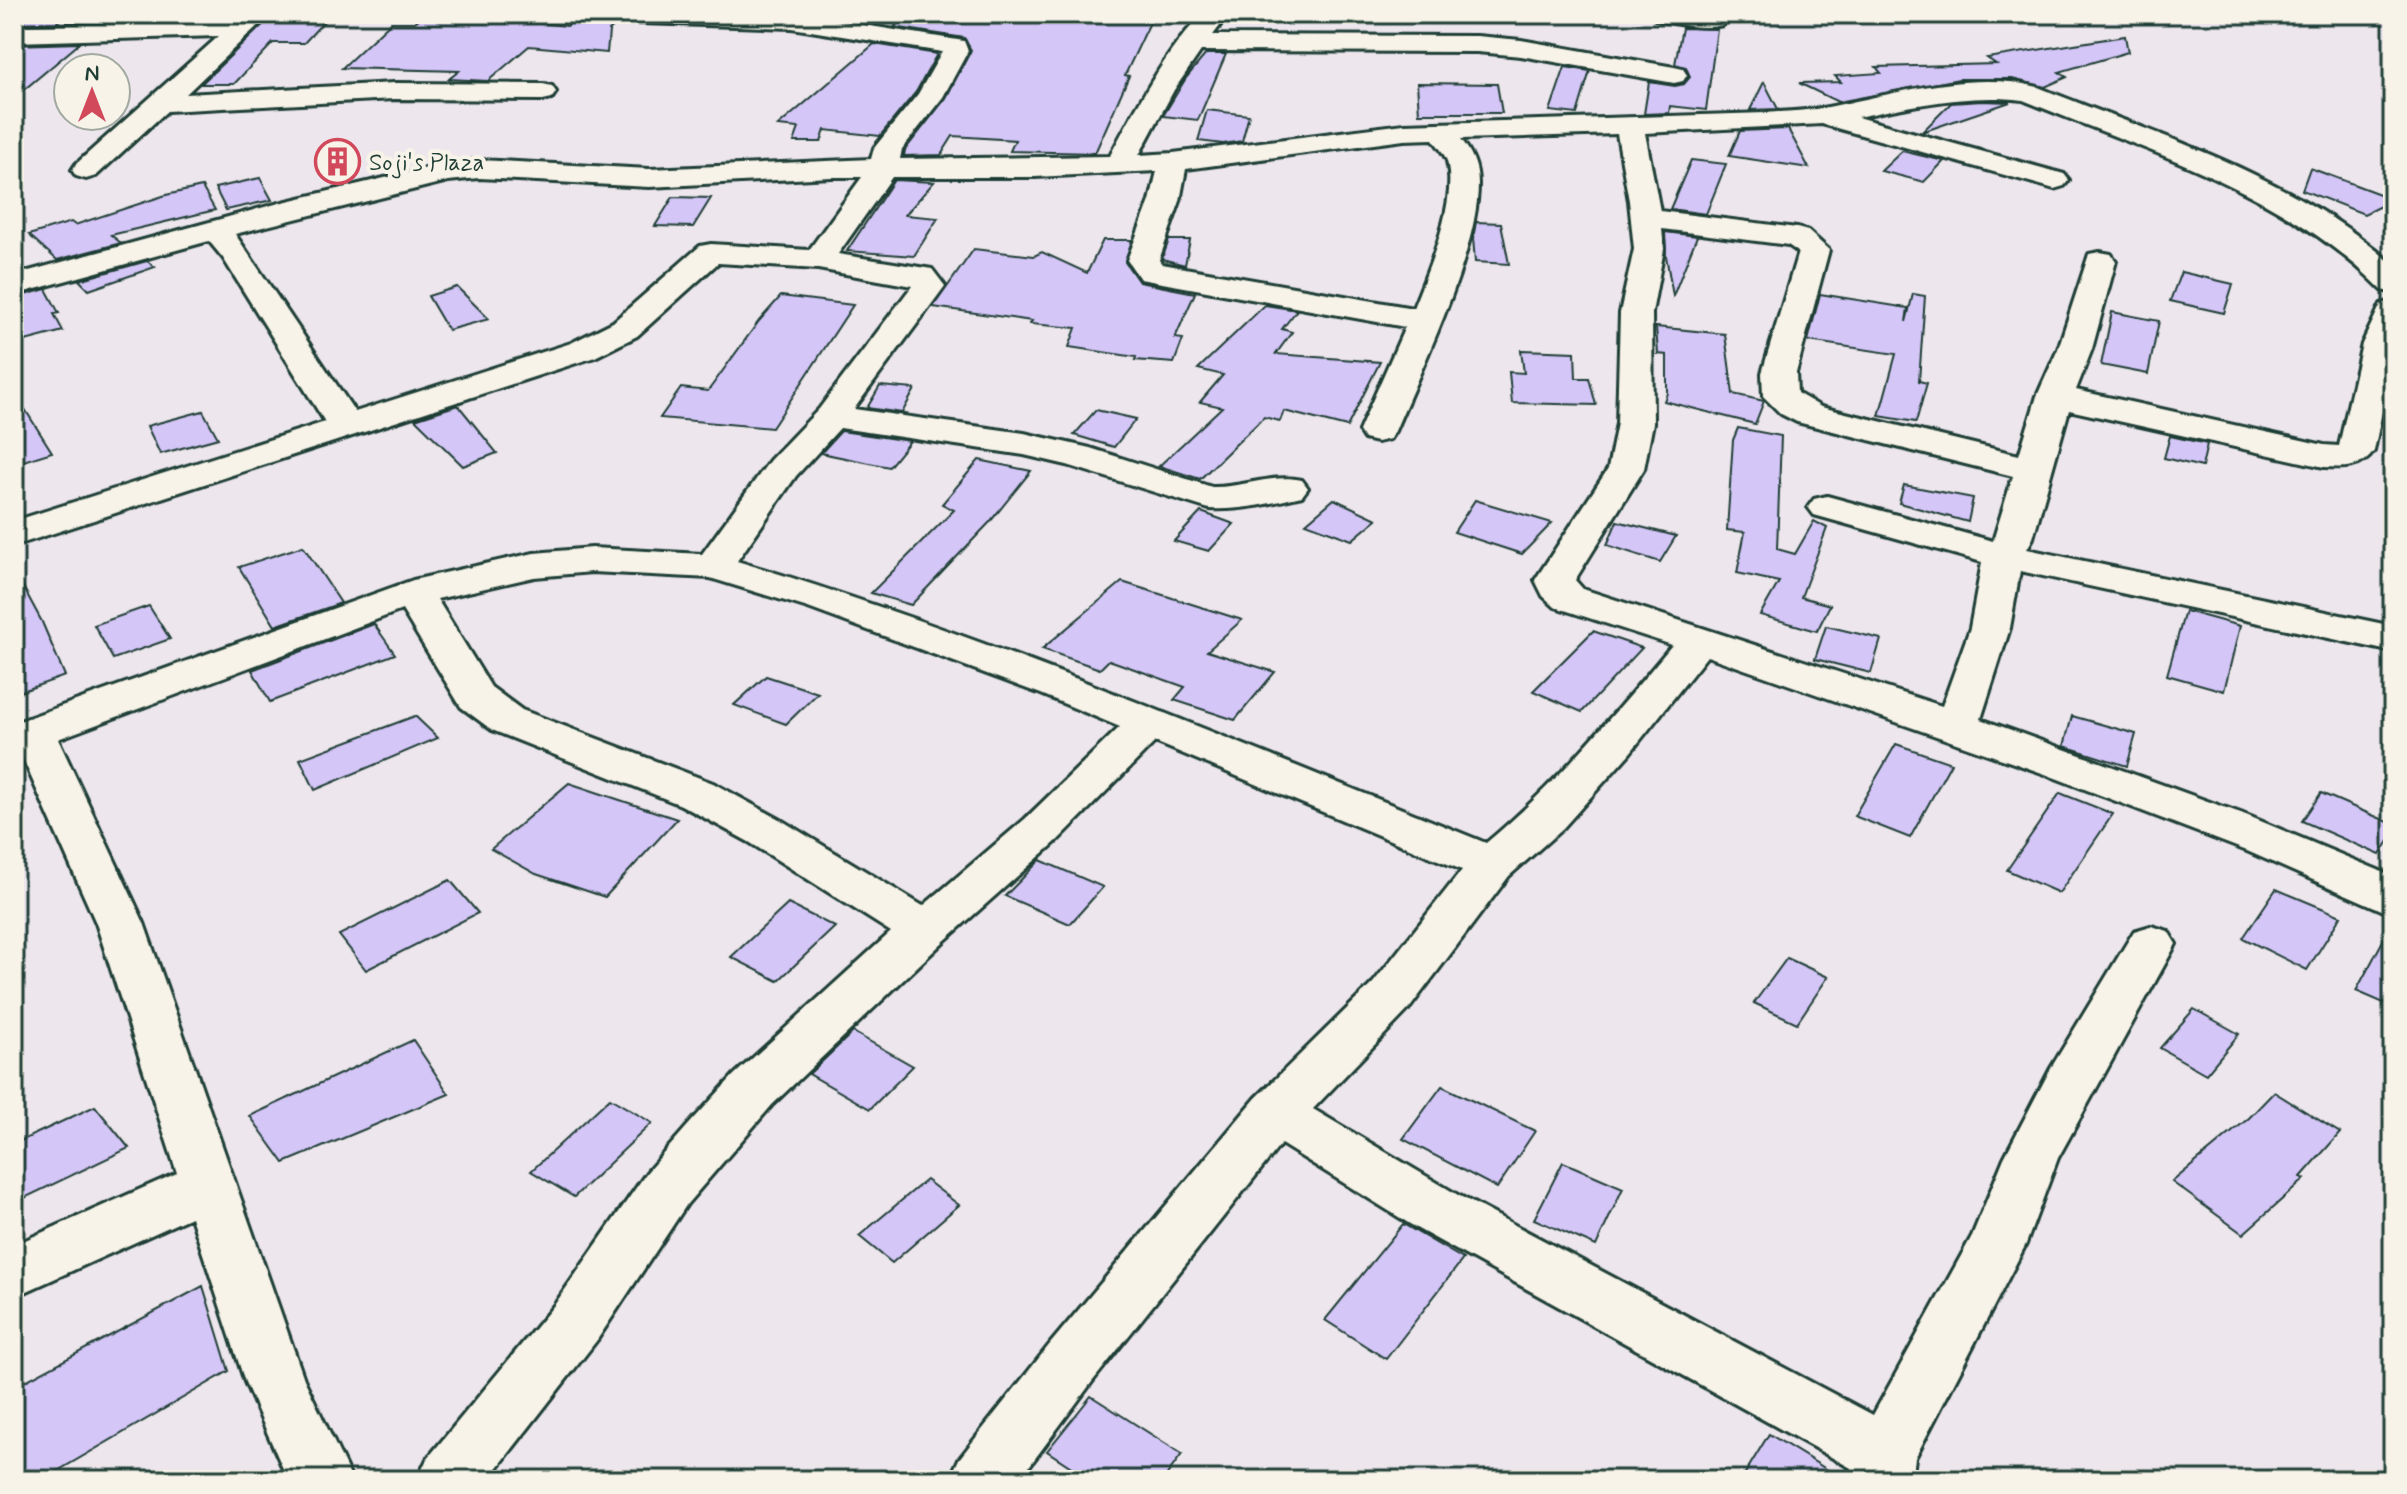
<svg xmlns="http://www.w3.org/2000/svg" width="2407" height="1494" viewBox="0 0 2407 1494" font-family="Mynerve,sans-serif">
<rect width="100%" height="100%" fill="#ede6ed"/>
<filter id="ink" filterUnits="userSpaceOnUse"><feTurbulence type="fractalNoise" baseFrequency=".0125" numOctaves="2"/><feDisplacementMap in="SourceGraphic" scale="16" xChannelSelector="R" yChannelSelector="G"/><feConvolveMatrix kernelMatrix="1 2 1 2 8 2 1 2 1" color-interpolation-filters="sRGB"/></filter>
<g filter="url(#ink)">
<!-- building -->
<g fill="#d5c6f8" stroke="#1f3d34" stroke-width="2">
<path d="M14,14H66L58,22L14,23Z"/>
<path d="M909,14H999L1057,22L1066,14L1124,19L1127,14H1154L1125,75L1129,76L1095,153L1010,151L1015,140L953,136L941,155L904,156L905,150L946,98L971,50L964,38L894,27Z"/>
<path d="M470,16L567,26L572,22L616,25L609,31L607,53L529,46L488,81L449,79L459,71L342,68L391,22H415L421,17Z"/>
<path d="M271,17H328L304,43H273L234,84H201Z"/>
<path d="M1682,28L1717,29L1706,110L1670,106L1669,113L1644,114L1649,82L1675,86L1684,84L1690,77L1686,67L1675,64Z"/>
<path d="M2125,36L2128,52L2059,72L2067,77L2045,87L2012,79H1959L1838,102L1799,83L1841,82L1835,76L1881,73L1876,67L1996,64L1987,58Z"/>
<path d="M80,43L14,98V45Z"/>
<path d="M874,44L937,54L916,92L880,136L825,130L821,142H794L799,128L778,126Z"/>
<path d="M1206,54H1226L1198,120L1163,116L1186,78Z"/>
<path d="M1565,67L1590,71L1577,114L1550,111Z"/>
<path d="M1764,82L1778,109L1750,110Z"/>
<path d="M1417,83L1497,84L1502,113H1419Z"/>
<path d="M1982,101L2010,102L1922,132L1951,103Z"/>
<path d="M1207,110L1249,115L1242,141L1223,144L1198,141Z"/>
<path d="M1788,129L1809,168L1729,156L1740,131Z"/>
<path d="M1902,151L1944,161L1924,182L1881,171Z"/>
<path d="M1691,160L1726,164L1706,214L1670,209Z"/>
<path d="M2310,168L2393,199V200L2364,214L2302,190Z"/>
<path d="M260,178L272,200L226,210L215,188Z"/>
<path d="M894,180L934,182L905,215L938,218L914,256L847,251Z"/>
<path d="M202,187L215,210L111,235L121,243L57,260L29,235L71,222L75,225L166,195Z"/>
<path d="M673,197L711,198L693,227L655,226Z"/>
<path d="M1476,222L1501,223L1509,264L1475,262L1473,238Z"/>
<path d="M1665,232L1697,236L1673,296L1666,256Z"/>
<path d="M1103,240H1132L1125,262L1139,282L1195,293L1175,338L1183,339L1174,363L1135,360L1136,357L1069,347L1076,328L1030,324L1032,321L933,307L974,249L1034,256L1042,252L1087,273Z"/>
<path d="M1169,240H1190L1185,265L1162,259Z"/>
<path d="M147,261L155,267L89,290L79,280Z"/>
<path d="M2181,272L2233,284L2224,313L2170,301Z"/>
<path d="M457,287L489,319L448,330L428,296Z"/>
<path d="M46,289L59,313L54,314L63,331L14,344V298Z"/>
<path d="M1820,294L1908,308L1906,322L1913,294L1925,296L1919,381L1927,383L1916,422L1879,416L1896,354L1808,341Z"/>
<path d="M781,296L853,305L772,428L660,418L681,388L708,391L759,321Z"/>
<path d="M1265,305L1297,310L1282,329L1292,332L1276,354L1380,362L1347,427L1284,411L1280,421L1264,417L1200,479L1159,466L1222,407L1200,402L1223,375L1198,369Z"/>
<path d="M2112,312L2159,321L2148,374L2101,365Z"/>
<path d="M1656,327L1725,334L1733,394L1764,401L1755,424L1664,401L1667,393V355L1658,354Z"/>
<path d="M1521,350L1575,352L1576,378H1589L1596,405L1512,403L1509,372L1524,373Z"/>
<path d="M880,386L915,389L902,413L867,408Z"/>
<path d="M14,392L52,452L14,464Z"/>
<path d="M458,405L497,453L463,466L415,419Z"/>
<path d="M1096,410L1136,419L1114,447L1074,435Z"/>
<path d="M203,411L218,438L160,454L147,426Z"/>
<path d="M1738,428L1781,436L1777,549L1795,554L1814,521L1827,528L1801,597L1830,605L1817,631L1760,615L1779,582L1737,573L1745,532L1727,530L1733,440Z"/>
<path d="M841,431L910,441L889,467L821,453Z"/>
<path d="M2170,436L2207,444L2202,467L2164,458Z"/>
<path d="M979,460L1031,471L990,522L911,605L871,593L954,510L942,504Z"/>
<path d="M1904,485L1973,498L1968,522L1899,503Z"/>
<path d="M1334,499L1377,519L1352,540L1306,523Z"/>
<path d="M1475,500L1552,523L1522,554L1454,532Z"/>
<path d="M1201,512L1234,524L1209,551L1174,541Z"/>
<path d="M1617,521L1676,536L1660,562L1607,545Z"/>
<path d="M303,546L341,603L275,626L239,567Z"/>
<path d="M14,570L42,622L65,676L14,694Z"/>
<path d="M1122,582L1242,620L1207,651L1275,672L1235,720L1174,700L1185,687L1109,660L1100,669L1042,649Z"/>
<path d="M149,606L170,639L113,659L94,625Z"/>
<path d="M2185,611L2240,626L2224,691L2167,675Z"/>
<path d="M374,624L395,654L270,702L252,670Z"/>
<path d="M1826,626L1881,639L1871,673L1815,659Z"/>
<path d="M1593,631L1642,648L1582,712L1533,691Z"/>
<path d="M766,676L818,693L786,724L734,705Z"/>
<path d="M415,716L438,738L315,790L300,759Z"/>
<path d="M2072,716L2136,734L2127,766L2064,746Z"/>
<path d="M1896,744L1951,763L1910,838L1854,816Z"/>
<path d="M569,783L677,819L605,897L536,874L491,849Z"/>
<path d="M2060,793L2113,814L2059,893L2007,870Z"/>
<path d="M2321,793L2393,824V835L2380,855L2302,821Z"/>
<path d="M1040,860L1103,887L1070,924L1005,896Z"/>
<path d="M450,880L478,913L366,970L339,935Z"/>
<path d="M2276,889L2341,916L2307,970L2243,938Z"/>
<path d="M788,904L835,927L778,981L731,957Z"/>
<path d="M2393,922V1007L2356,991Z"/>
<path d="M1787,958L1828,977L1797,1023L1754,1003Z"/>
<path d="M2194,1009L2239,1034L2206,1074L2160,1048Z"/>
<path d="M853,1032L913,1066L870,1109L809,1074Z"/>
<path d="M413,1040L449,1094L284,1163L250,1116Z"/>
<path d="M1442,1086L1535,1131L1497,1188L1403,1139Z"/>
<path d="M2274,1092L2340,1133L2301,1177L2305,1179L2243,1234L2172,1182L2249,1118Z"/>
<path d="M610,1098L652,1123L574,1197L531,1171Z"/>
<path d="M95,1106L129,1148L14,1203V1144Z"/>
<path d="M1563,1162L1623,1188L1596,1246L1534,1219Z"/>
<path d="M926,1180L959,1205L892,1263L859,1236Z"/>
<path d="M1403,1224L1463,1259L1386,1359L1325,1320Z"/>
<path d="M203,1286L229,1371L42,1480H14V1387Z"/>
<path d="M1091,1396L1182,1454L1163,1480H1091L1047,1451Z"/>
<path d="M1769,1434L1844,1480H1741Z"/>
</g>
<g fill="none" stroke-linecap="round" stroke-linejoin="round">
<defs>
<g id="minor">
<path d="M243,14H270L186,94L394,83L543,84L552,86L556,92L552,98L543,100L394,99L167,111L96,176L86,179L76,176L72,170L76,164L219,36L14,42V26L236,21Z"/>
<path d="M569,14H795L964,41L968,51L943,97L902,149L900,159L1110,156C1126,125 1175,34 1202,17C1207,14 1214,15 1220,17L1223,22L1213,35L1477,36L1521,40L1674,67L1683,69L1687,75L1683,81L1674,83L1521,56L1477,52L1201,51L1174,90L1139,155L1173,153L1404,124L1766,113C1787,111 1808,111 1828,107C1896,94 1970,70 2038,87C2159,136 2291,174 2390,262L2393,265V293L2382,290C2285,191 2149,152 2023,100C1968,93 1912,106 1857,117L2064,174L2069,180L2064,186L2054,189L2044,186L1822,124L1645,133L1660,211L1797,228L1808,231L1829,250L1796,373L1797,393L1821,407L2019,455L2037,396L2058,349L2089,254L2100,252L2111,254L2116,261L2092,349L2076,390L2324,445L2339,446L2362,344L2381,304L2393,301V357L2374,451C2362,469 2344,468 2324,467L2069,410L2033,538L2027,549L2393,626V652L2020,571L2010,628L1981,719L2246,815L2378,870L2393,878V915L2247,851L2045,774L1707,656L1630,753L1563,828L1509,876L1409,1009L1313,1109L1458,1195L1873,1415L1972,1236L2004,1158L2051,1068L2134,931L2151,926L2168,931L2176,944L2058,1158L2026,1244L1915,1458L1912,1480H1848L1851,1468L1418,1229L1281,1144L1092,1382L1019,1480H949L959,1459L1050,1344L1256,1098L1373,983L1462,870L1155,742L1057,841L942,943L772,1105L687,1204L597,1340L488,1480H417L427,1459L555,1304L647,1172L692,1121L734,1075L891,932L749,842L681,805L492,730L461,707L402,610L58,739L144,923L304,1379L352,1480H288L245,1382L191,1217L14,1297V1245L177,1173L96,923L20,752L14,753V723L413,580L534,553L592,548L702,554L770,460L819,409L912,286L818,269L718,263L637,336L595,357L14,546V521L325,422L223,258L209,241L14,295V275L283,202L448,163L479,160L649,169L871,159L874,148L918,94L942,52L792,28L581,21L572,19ZM1617,134L1629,201L1634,249L1620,313L1617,423L1608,469L1535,580L1543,596L1555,607L1672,645C1613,715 1556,785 1486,843C1238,743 993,638 737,561L796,476L840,428L1024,455L1067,465L1209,509C1240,511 1272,503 1302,496L1308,488L1302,480C1273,473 1242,488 1212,487L1090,448L1024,433L854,409L945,286L932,269L838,254L892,177H1035L1157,171L1150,201L1127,260L1140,279L1405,327L1359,431L1364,439L1377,442L1390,439L1395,431C1422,367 1478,252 1478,184C1478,166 1472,153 1461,139ZM1433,139C1438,146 1444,153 1447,161C1458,202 1428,270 1413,308L1162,264L1159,260L1180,201L1186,169L1404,140ZM831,177H862L809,250L711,244L700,246L613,322L571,343L355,412L235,234L448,181L479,178L649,187ZM1662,229L1788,245L1798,252L1762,373L1763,396L1781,414L1797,422L2013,476L1993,541L1827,496L1814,499L1808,507L1814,515L1982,562L1970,628L1942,706L1583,589L1575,580L1644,469L1653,423L1652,313L1664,249ZM592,572L710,578L808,608L1041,694L1120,727L1025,819L923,906L781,820L713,783L522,710L491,687L437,599L534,577Z"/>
<path d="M1652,14H1720L1726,20L1723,25C1703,30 1675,24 1655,19Z"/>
</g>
</defs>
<!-- minor casing -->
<use href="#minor" stroke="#1f3d34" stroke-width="6"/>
<!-- minor -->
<use href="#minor" fill="#f7f3e8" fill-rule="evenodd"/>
</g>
</g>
<!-- icons -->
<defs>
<symbol id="building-ring" viewBox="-11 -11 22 22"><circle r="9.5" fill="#f7f3e8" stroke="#d1495b" stroke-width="1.5"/><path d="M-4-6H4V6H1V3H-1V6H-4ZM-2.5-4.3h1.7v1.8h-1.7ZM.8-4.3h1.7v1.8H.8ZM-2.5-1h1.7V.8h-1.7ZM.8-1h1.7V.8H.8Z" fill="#d1495b"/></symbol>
</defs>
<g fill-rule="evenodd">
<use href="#building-ring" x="312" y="136" width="51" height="51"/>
</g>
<g text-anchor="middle" stroke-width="8" stroke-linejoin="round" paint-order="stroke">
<!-- far-poi labels -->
<g font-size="24" fill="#1f3d34" stroke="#f7f3e8" text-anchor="start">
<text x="369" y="170">Soji's Plaza</text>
</g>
</g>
<!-- margin -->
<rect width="2407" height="1494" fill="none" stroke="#f7f3e8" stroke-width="48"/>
<rect x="24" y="24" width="2359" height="1446" fill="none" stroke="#1f3d34" stroke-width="3" filter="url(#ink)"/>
<!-- north arrow -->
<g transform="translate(92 92)"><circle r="38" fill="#f7f3e8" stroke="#a1aaa0" stroke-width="2"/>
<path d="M0-6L14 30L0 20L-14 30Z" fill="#d1495b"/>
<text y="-12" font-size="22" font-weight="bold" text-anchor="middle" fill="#1f3d34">N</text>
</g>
</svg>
